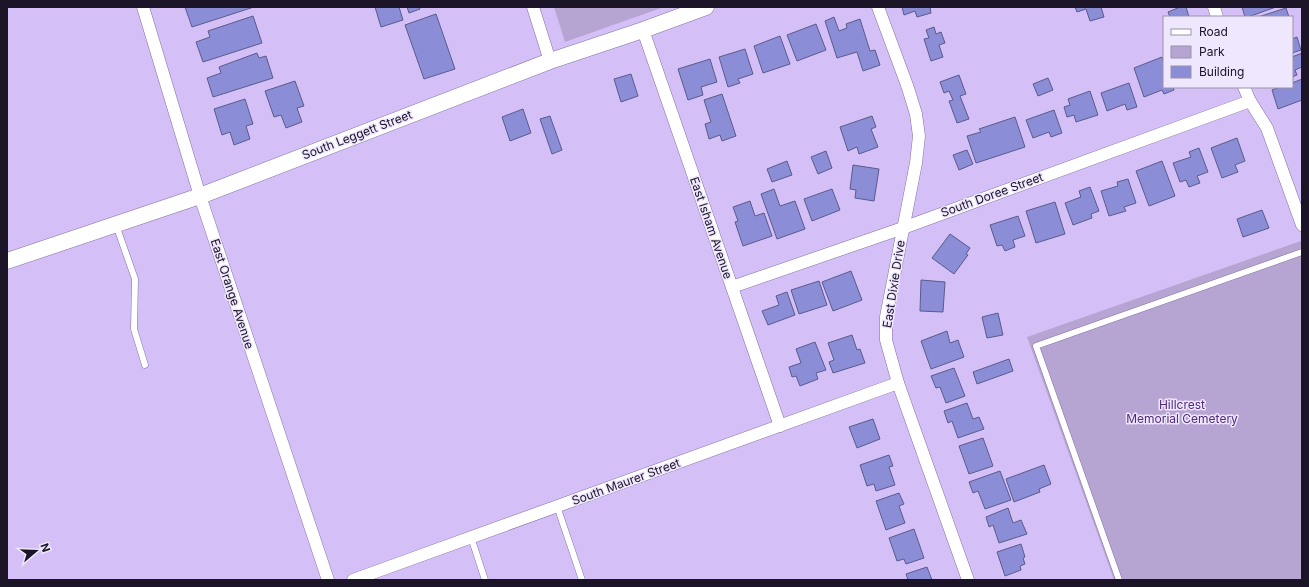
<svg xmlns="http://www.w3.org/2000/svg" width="1309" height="587" viewBox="0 0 1309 587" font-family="Inter,sans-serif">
<rect width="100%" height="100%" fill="#d4c0f6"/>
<!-- green -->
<g fill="#b6a4d2">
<path d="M554,7H664L565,42Z"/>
<path d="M1301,241L1302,245V580H1114L1027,337Z"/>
</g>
<!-- building -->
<g fill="#8b8dd6" stroke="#5a5b8b">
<path d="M185,7H254L192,27Z"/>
<path d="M375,7H399L403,20L381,27Z"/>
<path d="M407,7H419L420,9L409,13Z"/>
<path d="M902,7H930L931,13L917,17L915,11L904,15Z"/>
<path d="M1075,7H1101L1104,17L1090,21L1086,9L1077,12Z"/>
<path d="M1180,7H1186L1189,17H1170L1168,12Z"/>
<path d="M1242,7H1276L1248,17H1245Z"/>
<path d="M1286,8L1289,17H1258Z"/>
<path d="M436,14L455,69L424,79L405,25Z"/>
<path d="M253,16L262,43L203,62L196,42L210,37L208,31Z"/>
<path d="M834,17L839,31L847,28L846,24L860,19L870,51L875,50L880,65L863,71L857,52L837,58L825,21Z"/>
<path d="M816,24L826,50L797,61L787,35Z"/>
<path d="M934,27L936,34L941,32L945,43L939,45L943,57L931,61L924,39L929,38L926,30Z"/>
<path d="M780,36L790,64L763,73L754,46Z"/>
<path d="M1297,37L1301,50L1292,53V39Z"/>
<path d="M745,49L753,74L738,79L740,83L728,87L719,57Z"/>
<path d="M257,53L259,58L266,56L273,78L213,97L207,78L221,73L219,67Z"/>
<path d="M1302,53V67L1295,70L1297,75L1292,77V57Z"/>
<path d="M1162,57L1164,63V87H1173L1174,90L1164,94L1162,90L1144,97L1134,68Z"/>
<path d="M710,59L717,82L701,87L703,95L688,100L678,69Z"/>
<path d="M631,74L638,96L621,102L614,79Z"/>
<path d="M959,75L966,94L960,96L969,119L957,123L949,101L953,100L949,91L944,93L940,82Z"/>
<path d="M1048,78L1053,90L1038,96L1033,84Z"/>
<path d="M1302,79V100L1278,109L1272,90L1280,87H1292V83Z"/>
<path d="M295,81L304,106L297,108L302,122L286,128L281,115L274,117L265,91Z"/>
<path d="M1129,83L1137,107L1127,110L1125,104L1107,111L1101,93Z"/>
<path d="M1090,91L1098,115L1076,122L1074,115L1067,117L1064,107L1070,105L1068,99Z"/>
<path d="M722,94L736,136L722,141L720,135L709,139L705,124L711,122L704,100Z"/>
<path d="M245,99L253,124L246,126L250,139L234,145L230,132L222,135L214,109Z"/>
<path d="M523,109L531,133L510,141L502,117Z"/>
<path d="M1054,110L1062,133L1051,137L1049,132L1033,138L1026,120Z"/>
<path d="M550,116L562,150L552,154L540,119Z"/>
<path d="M872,116L876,127L871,129L878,147L859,154L857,147L848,151L840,127Z"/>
<path d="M1015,117L1025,147L976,163L967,136L981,132L979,129Z"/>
<path d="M1237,138L1245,161L1235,165L1238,172L1222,178L1211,148Z"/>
<path d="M1199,148L1208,172L1197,176L1200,183L1189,187L1186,180L1180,182L1173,163L1191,157L1189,152Z"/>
<path d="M967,150L973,164L959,170L953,155Z"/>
<path d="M826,151L832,168L818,174L811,157Z"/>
<path d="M787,161L792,175L772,182L767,169Z"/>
<path d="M1162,161L1175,196L1149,206L1136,171Z"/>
<path d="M853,165L879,169L874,201L855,198L856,190L850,189Z"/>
<path d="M1128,179L1136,203L1124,207L1126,211L1109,216L1101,191L1118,186L1117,182Z"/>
<path d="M1090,187L1099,211L1091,214L1092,218L1073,225L1065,203L1081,197L1079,191Z"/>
<path d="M774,189L780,206L795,201L805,229L777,239L761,194Z"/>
<path d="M832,189L840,210L812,221L804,199Z"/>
<path d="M750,201L755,216L764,213L772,236L743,246L735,222L738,221L733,207Z"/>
<path d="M1055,202L1065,234L1036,243L1026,211Z"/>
<path d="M1262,210L1269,228L1243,237L1237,219Z"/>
<path d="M1018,216L1025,236L1013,240L1015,247L1005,251L1002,245L997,246L990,225Z"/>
<path d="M950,234L970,248L966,254L968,255L954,274L932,258Z"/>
<path d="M851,271L862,300L833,311L822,282Z"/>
<path d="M921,280L945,282L943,312L920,311Z"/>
<path d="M819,281L827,305L799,314L791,290Z"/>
<path d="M787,292L795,315L768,325L762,311L779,305L776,296Z"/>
<path d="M998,313L1003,335L987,338L982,317Z"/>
<path d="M947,331L950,343L958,340L964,357L931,369L921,341Z"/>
<path d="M852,335L857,350L860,349L865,363L833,373L829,362L834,360L828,343Z"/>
<path d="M815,342L826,370L816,373L818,379L800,386L796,376L792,377L789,367L801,363L796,349Z"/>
<path d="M1009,359L1013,371L977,384L973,372Z"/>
<path d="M954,368L965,396L946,403L940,387L936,388L931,376Z"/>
<path d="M967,403L973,419L979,417L984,429L958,438L952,421L948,423L944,411Z"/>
<path d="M873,419L880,439L857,448L849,427Z"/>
<path d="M983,438L993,466L969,474L959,446Z"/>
<path d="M889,455L893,466L889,467L895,485L876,491L874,484L867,486L860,465Z"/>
<path d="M1044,465L1051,484L1039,489L1040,492L1014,502L1006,479Z"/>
<path d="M1000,471L1011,500L985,509L978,491L973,493L969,482Z"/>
<path d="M899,493L904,504L899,506L905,523L886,530L876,501Z"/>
<path d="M1008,508L1013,523L1021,520L1027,534L999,543L993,525L989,527L986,517Z"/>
<path d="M914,529L924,558L906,564L904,559L897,561L889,538Z"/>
<path d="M1021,544L1025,557L1023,558L1025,564L1020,566L1021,570L1005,576L997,552Z"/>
<path d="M927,567L932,580H908L906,574Z"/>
</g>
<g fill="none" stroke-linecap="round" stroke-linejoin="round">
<defs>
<g id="service">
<path d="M116,225L135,279L134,329L145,365"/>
<path d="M557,506L582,580"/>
<path d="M471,537L485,580"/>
<path d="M1119,580L1036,346L1302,252"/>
</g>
<g id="minor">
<path d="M143,7L200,196L328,580"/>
<path d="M533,7L550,61"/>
<path d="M878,7L908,88L916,114L919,136L916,163L886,317V340L898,383L968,580"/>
<path d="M1214,7L1217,17"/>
<path d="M643,30L780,426"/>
<path d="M1244,87L1250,101L1267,128L1302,225"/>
<path d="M732,287L903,228L1250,101"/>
<path d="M353,580L898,383"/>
</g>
<path id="tertiary" d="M7,261L200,196L550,61L643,30L706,7"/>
</defs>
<!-- service casing -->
<use href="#service" stroke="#8571a3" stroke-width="7"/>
<!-- minor casing -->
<use href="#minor" stroke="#8571a3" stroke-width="13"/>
<!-- tertiary casing -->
<use href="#tertiary" stroke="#8571a3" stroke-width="17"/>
<!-- service -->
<use href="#service" stroke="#fff" stroke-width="6"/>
<!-- minor -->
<use href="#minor" stroke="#fff" stroke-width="12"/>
<!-- tertiary -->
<use href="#tertiary" stroke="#fff" stroke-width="16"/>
</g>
<g text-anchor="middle" stroke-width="3" stroke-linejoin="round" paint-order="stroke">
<!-- street labels -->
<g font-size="12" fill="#1b1326" stroke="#efe7fd">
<text transform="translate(357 135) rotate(-21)" y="4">South Leggett Street</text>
<text transform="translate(992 195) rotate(-20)" y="4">South Doree Street</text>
<text transform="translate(711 228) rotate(71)" y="4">East Isham Avenue</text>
<text transform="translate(894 284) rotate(-81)" y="4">East Dixie Drive</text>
<text transform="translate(232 294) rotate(72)" y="4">East Orange Avenue</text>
<text transform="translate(626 482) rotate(-20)" y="4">South Maurer Street</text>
</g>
<!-- park labels -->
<g font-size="12" fill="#522a7e" stroke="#efe7fd">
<text x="1182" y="409">Hillcrest<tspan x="1182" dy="14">Memorial Cemetery</tspan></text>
</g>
</g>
<!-- border -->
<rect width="1309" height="587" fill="none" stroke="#1b1326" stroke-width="16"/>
<!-- legend -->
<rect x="1163" y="16" width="130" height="72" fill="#efe7fd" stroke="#9a92a7"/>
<rect x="1171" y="29" width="20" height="6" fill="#ffffff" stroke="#9a92a7"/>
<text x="1199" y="36" font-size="12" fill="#1b1326">Road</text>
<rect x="1171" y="46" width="20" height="12" fill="#b6a4d2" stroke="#9a92a7"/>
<text x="1199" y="56" font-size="12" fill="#1b1326">Park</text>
<rect x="1171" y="66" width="20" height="12" fill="#8b8dd6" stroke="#9a92a7"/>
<text x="1199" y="76" font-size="12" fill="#1b1326">Building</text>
<!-- north arrow -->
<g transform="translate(36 551) rotate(71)" stroke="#efe7fd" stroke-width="3" paint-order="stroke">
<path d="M0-3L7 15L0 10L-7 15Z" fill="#1b1326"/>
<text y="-6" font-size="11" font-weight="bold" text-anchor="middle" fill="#1b1326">N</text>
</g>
</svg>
